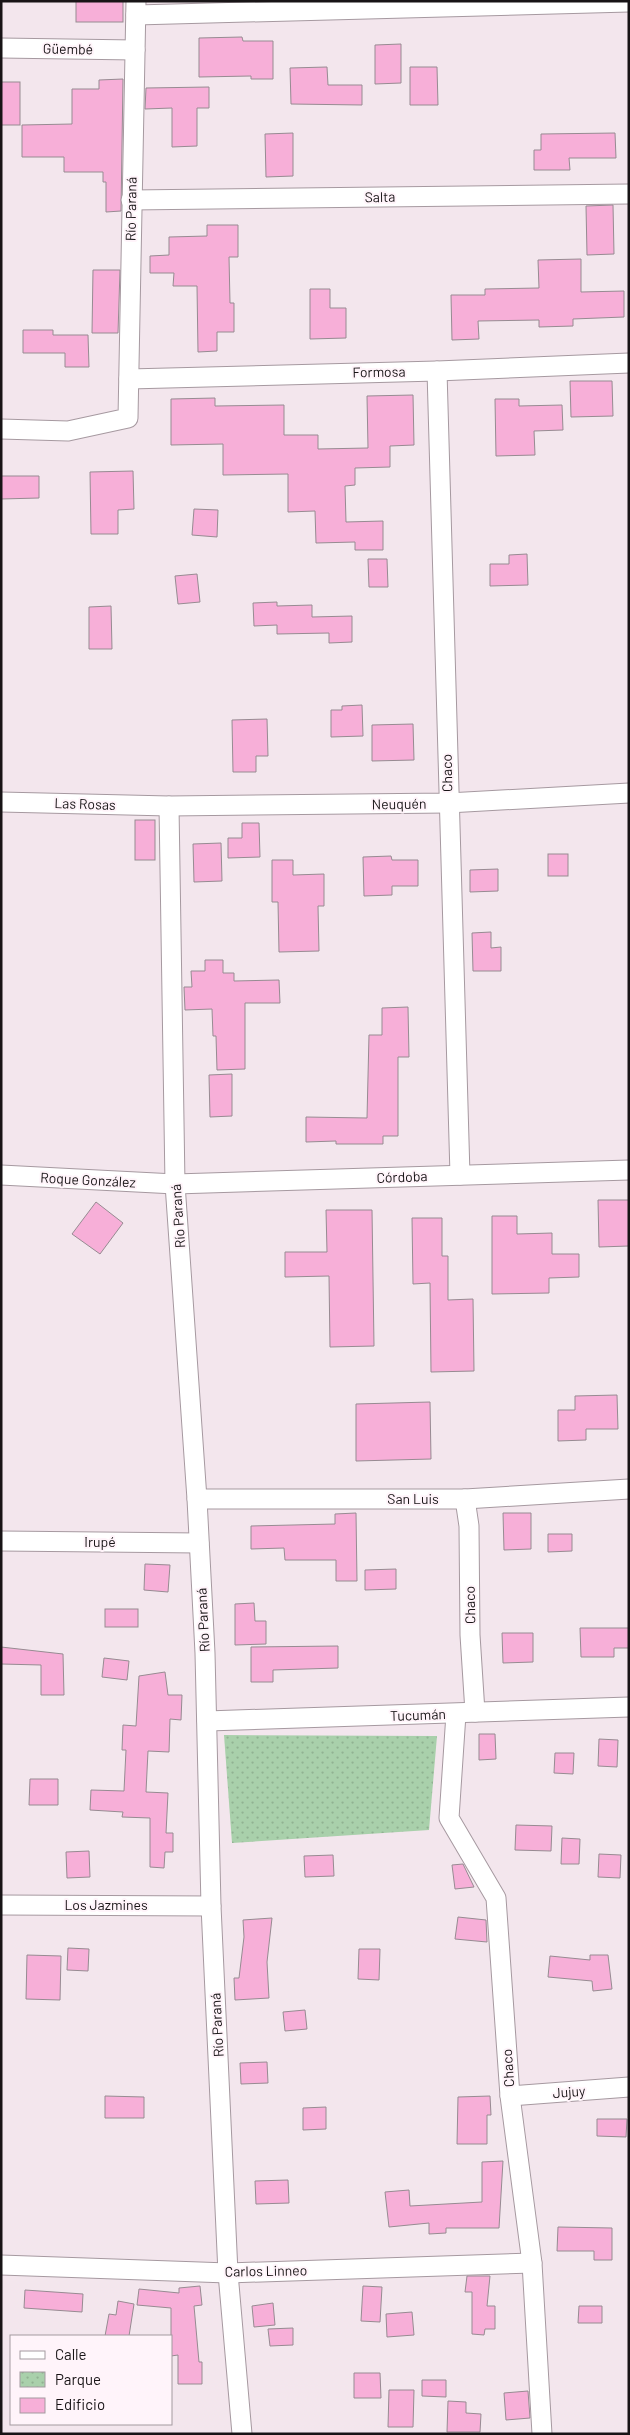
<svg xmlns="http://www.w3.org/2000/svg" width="630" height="2435" viewBox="0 0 630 2435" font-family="Barlow,sans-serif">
<defs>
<pattern id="park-dots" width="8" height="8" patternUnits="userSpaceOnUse" patternTransform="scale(1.25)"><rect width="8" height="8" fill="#a9d0ab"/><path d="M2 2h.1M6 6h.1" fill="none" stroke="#91b292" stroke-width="1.8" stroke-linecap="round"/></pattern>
</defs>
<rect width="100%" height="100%" fill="#f3e6ed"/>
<!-- park -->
<path fill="url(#park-dots)" d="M224,1735L437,1736L429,1830L232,1843Z"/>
<!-- building -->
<g fill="#f7afd8" stroke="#978b92">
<rect x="76" y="1" width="47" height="21"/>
<path d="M242,37L243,41H273V79H251V76L199,77V38Z"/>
<path d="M401,44V83L375,84V45Z"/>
<path d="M327,67L328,85H362V105L291,104L290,68Z"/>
<path d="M410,67H437L438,105H410Z"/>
<path d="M123,79L121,211L106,212V182H103V172H64V157H22V125L72,124V89H99V80Z"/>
<rect x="1" y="82" width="19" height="43"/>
<path d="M209,87V108H197V146L172,147V108L145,109L146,88Z"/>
<path d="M293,133V176L266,177L265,134Z"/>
<path d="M615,133L616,158H569L570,170H534V150H541V134Z"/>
<path d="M613,205L614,254L587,255L586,206Z"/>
<path d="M207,225H238V257H229L230,303H234V332H217V351L198,352L197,286H173L174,273H150V256L169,255V237L207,236Z"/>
<path d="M581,259V292L624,291V317L573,319V326L539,327V320L478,321L479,339L452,340L451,295H485V289L539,288L538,260Z"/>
<path d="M93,270H120L118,333H92Z"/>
<path d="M310,289H330V308H346V338L310,339Z"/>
<path d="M23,330H53V335H88L89,367H65V353H23Z"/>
<path d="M570,381H612L613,416L571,417Z"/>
<path d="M413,395L414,445L390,446V467L355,468V485L345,486L346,522L383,521V550H355V542L316,543L315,511L288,512V474L223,475V444L171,445V399L215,398V406L284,405V435H318V449L368,448L367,396Z"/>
<path d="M495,399H519V406L562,405L563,430L534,431L535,455L496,456Z"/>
<path d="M133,471L134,509L118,510V534H91L90,472Z"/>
<path d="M1,476H39V498L1,499Z"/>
<path d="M194,509L218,510L217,537L192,535Z"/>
<path d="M527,554L528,585L490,586V564H509V555Z"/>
<path d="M368,559H387L388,587H369Z"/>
<path d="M197,574L200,602L178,604L175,576Z"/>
<path d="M277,602V606L312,605V617L352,616V642L329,643V633L277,634V625L254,626L253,603Z"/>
<path d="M111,606L112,649H89V607Z"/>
<path d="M362,705L363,736L331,737V710H342V706Z"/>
<path d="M267,719L268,756H256V772H233L232,720Z"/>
<path d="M413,724L414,760L372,761V725Z"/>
<rect x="135" y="820" width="20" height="40"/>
<path d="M242,823H259L260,857L228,858V838H242Z"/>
<path d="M221,843L222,881L194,882L193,844Z"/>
<rect x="548" y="854" width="20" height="22"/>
<path d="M391,856L392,860H418V886H392V895L364,896L363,857Z"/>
<path d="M272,860H293V875L324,874V906H318L319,951L279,952L278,902H272Z"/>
<path d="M498,869V891L470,892V870Z"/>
<path d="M491,932V948L501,947V971H473L472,933Z"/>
<path d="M205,960H223V973H234V981L279,980L280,1003H245V1069L217,1070L216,1036H213L212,1009L185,1010L184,987H192L191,971H205Z"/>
<path d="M408,1007L409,1057H398V1136H383V1144H336V1141L306,1142V1117L367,1118L369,1035H382V1008Z"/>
<path d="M232,1074V1116L210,1117L209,1075Z"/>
<path d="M598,1200H629V1246L599,1247Z"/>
<path d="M96,1202L123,1223L100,1254L72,1234Z"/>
<path d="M326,1210H372L374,1346L330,1347L329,1276L285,1277V1252H327Z"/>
<path d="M492,1216H517V1234L552,1233V1254H579V1277L549,1278V1293L492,1294Z"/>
<path d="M412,1218H442V1256H448V1300L473,1299L474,1371L431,1372L430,1283L413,1284Z"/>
<path d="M617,1395L618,1429H586V1440L558,1441V1410H575V1396Z"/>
<path d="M430,1402L431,1459L356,1461V1404Z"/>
<path d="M356,1513L357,1581H336V1560H285L284,1548L251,1549V1526L335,1524V1514Z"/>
<path d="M503,1513H531V1549L504,1550Z"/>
<path d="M548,1534H572V1551L548,1552Z"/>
<path d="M145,1564L170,1565L168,1592L144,1590Z"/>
<path d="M396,1569V1589L365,1590V1570Z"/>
<path d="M254,1603L255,1621H266V1644L235,1645V1604Z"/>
<rect x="105" y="1609" width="33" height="18"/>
<path d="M580,1628H629V1648H614V1657H581Z"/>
<path d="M502,1633H533V1662L503,1663Z"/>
<path d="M338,1646V1668L273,1670V1682H251V1647Z"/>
<path d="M1,1647L63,1654L64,1695H41V1665L1,1664Z"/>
<path d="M104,1658L129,1661L127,1680L102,1677Z"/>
<path d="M165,1672L168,1695H182L181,1720L170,1719L169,1752L148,1751L146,1792L168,1793L166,1833H173V1852H165L164,1868L150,1867V1818L122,1817L123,1812L90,1810L91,1790L124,1791L126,1750H122L123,1725L136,1726L139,1676Z"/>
<path d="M479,1734H495L496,1759L479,1760Z"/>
<path d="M599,1739L618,1740L617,1767L598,1766Z"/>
<path d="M555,1753H574L573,1774L554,1773Z"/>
<path d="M30,1779H58V1805H29Z"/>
<path d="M516,1825L552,1826L551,1851L515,1850Z"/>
<path d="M562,1838L580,1839L579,1864H561Z"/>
<path d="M89,1851L90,1877L67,1878L66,1852Z"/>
<path d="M599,1854L621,1855L620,1878L598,1877Z"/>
<path d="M333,1855L334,1876L305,1877L304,1856Z"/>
<path d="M463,1864L474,1887L455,1889L452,1865Z"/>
<path d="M458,1917L486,1920L487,1942L455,1939Z"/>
<path d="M272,1918L267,1962L269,1998L235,2000L234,1978H239L244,1937L243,1920Z"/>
<path d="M68,1948L89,1949L88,1971L67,1970Z"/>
<path d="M359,1949H380L379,1980L358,1979Z"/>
<path d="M27,1955L61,1956L60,2000L26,1999Z"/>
<path d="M590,1955H608L612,1989L593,1991L592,1981L548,1977L550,1956L590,1960Z"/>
<path d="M305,2010L307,2029L285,2031L283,2012Z"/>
<path d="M267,2062L268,2083L241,2084L240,2063Z"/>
<path d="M105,2096L144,2097V2118H105Z"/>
<path d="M490,2096L491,2115H487V2144H457L458,2097Z"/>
<path d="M326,2107V2129L303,2130V2108Z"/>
<path d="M597,2119H627L626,2137L597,2136Z"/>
<path d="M503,2161L499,2228H446V2233L429,2234V2223L389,2227L385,2192L409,2190L410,2206L482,2202V2162Z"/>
<path d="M288,2180L289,2203L256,2204L255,2181Z"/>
<path d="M558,2227L612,2228V2260H594V2251H557Z"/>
<path d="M467,2276H490L487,2306H495V2329H485L484,2335L472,2334V2292H465Z"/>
<path d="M200,2286L202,2305L194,2306L199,2362H202V2384H178V2355L171,2356V2308L137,2305L139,2289L179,2293V2288Z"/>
<path d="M363,2286L382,2287L380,2322L361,2321Z"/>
<path d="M25,2290L83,2294L82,2312L24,2308Z"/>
<path d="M118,2301L134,2304L129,2336H105L109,2314L116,2315Z"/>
<path d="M273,2303L275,2325L254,2327L252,2306Z"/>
<path d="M579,2306H602V2323H578Z"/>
<path d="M412,2312L414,2335L387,2337L386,2314Z"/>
<path d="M293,2328V2345L270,2346L268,2329Z"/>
<path d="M354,2373H380L381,2398H354Z"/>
<path d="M422,2380H446V2397L422,2396Z"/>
<path d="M389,2390H414L413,2427H388Z"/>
<path d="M528,2391L530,2418L506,2420L504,2393Z"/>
<path d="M448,2401L466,2402V2413L481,2414L480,2432H447Z"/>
</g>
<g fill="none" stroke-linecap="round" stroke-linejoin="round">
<defs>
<g id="street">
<path d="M136,15L629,2"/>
<path d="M1,48L135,50"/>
<path d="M131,200L629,194"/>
<path d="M437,371L460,1175"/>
<path d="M129,379L437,371L629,363"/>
<path d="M1,429L68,431L128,418L136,1"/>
<path d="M1,802L169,806L448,803L629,793"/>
<path d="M169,806L175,1184L197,1499L205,1653L211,1906L228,2273L242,2434"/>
<path d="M1,1175L175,1184L629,1170"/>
<path d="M197,1499H465L629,1489"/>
<path d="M465,1499L469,1526L470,1635L475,1712"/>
<path d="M1,1541L199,1543"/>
<path d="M456,1714L449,1818L496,1898L510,2096L532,2263L542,2434"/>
<path d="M207,1721L629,1707"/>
<path d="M1,1905L211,1906"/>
<path d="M510,2096L629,2087"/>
<path d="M1,2265L228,2273L532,2263"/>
</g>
</defs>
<!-- street casing -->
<use href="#street" stroke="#a699a0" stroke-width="21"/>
<!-- street -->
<use href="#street" stroke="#fff" stroke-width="19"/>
</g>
<g text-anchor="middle" stroke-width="4" stroke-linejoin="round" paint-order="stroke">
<!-- street labels -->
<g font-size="14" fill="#181416" stroke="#fff4fa">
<text transform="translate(68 49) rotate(1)" y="5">Güembé</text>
<text transform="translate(380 197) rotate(-1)" y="5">Salta</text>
<text transform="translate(131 209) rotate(-89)" y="5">Río Paraná</text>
<text transform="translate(379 372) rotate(-1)" y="5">Formosa</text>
<text transform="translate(447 773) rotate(-91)" y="5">Chaco</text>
<text transform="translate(85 804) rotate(2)" y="5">Las Rosas</text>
<text transform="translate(399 804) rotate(-1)" y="5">Neuquén</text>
<text transform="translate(402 1177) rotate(-2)" y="5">Córdoba</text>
<text transform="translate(88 1180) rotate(3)" y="5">Roque González</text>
<text transform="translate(178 1216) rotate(-94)" y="5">Río Paraná</text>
<text x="413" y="1504">San Luis</text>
<text x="100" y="1547">Irupé</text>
<text transform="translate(470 1605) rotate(-91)" y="5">Chaco</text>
<text transform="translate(203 1620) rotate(-93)" y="5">Río Paraná</text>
<text transform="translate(418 1715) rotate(-2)" y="5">Tucumán</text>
<text x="106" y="1910">Los Jazmines</text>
<text transform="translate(217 2025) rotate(-93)" y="5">Río Paraná</text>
<text transform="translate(508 2068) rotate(-94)" y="5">Chaco</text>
<text transform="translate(569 2092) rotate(-4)" y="5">Jujuy</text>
<text transform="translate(266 2271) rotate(-1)" y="5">Carlos Linneo</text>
</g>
</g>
<!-- border -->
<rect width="630" height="2435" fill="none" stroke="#181416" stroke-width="5"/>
<!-- legend -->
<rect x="10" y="2335" width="162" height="90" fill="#fff4fa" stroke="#a39a9f"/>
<rect x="20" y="2351" width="25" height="8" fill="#ffffff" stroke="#a39a9f"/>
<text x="55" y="2360" font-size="15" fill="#181416">Calle</text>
<rect x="20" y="2372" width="25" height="15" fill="url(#park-dots)" stroke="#a39a9f"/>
<text x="55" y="2385" font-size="15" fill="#181416">Parque</text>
<rect x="20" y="2398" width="25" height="15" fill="#f7afd8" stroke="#a39a9f"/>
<text x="55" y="2410" font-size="15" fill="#181416">Edificio</text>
</svg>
